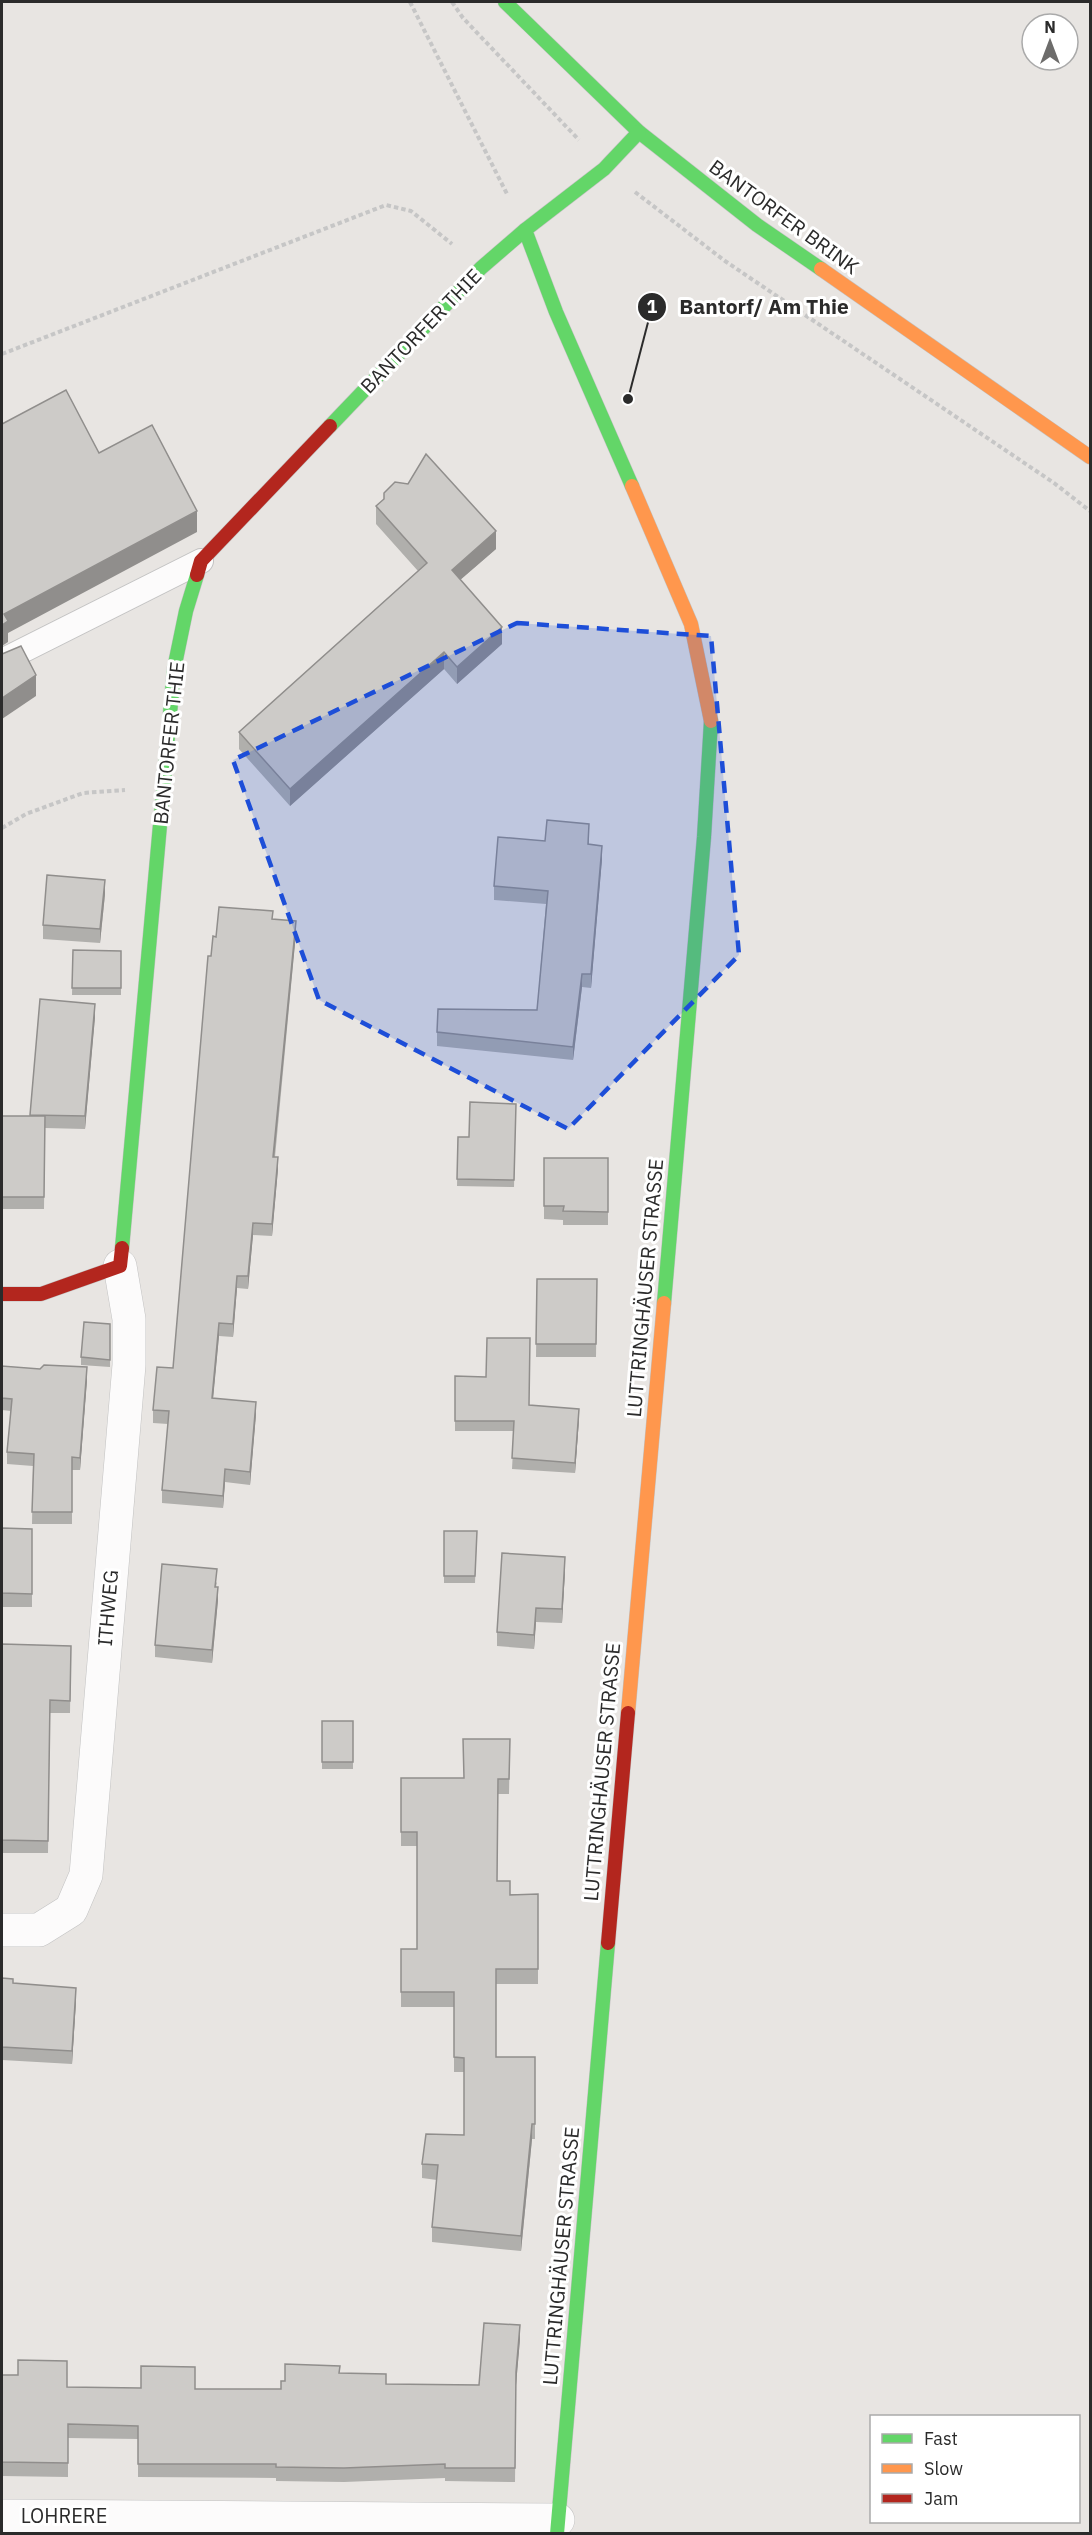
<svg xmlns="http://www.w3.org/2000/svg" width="1092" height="2535" viewBox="0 0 1092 2535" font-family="'IBM Plex Sans',sans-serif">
<rect width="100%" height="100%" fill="#e8e5e2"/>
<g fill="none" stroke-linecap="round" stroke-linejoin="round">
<defs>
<path id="lane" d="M2,661L201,561"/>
<g id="street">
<path d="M2,1930H39L71,1910L86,1875L129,1365V1319L120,1266"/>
<path d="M2,2516L558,2520"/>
</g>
<g id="fast">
<path d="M505,2L639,132L757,225L821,269"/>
<path d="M330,426L481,268L525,230"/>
<path d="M632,486L556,312L525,230L604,169L639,132"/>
<path d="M122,1248L174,669L186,611L197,575"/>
<path d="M664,1303L704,837L711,721"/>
<path d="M557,2534L608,1943"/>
</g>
<g id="slow">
<path d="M821,269L1090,457"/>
<path d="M632,486L691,624L711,721"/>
<path d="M628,1713L664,1303"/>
</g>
<g id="jam">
<path d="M197,575L201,561L330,426"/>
<path d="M2,1294H41L120,1266L122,1248"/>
<path d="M608,1943L628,1713"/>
</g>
</defs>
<!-- lane casing -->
<use href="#lane" stroke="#c2c2c2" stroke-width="26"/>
<!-- street casing -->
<use href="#street" stroke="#c2c2c2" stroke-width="34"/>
<!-- fast casing -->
<use href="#fast" stroke="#c2c2c2" stroke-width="15"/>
<!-- slow casing -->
<use href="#slow" stroke="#c2c2c2" stroke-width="15"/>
<!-- jam casing -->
<use href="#jam" stroke="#c2c2c2" stroke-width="15"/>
<!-- path -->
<g stroke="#c6c6c6" stroke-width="4" stroke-dasharray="4.5 3" stroke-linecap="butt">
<path d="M410,2L508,196"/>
<path d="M452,2L463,18L579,140"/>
<path d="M635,192L725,261L1054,483L1090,511"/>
<path d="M2,354L386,205L411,211L452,244"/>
<path d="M2,828L26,814L83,793L125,790"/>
</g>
<!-- lane -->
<use href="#lane" stroke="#fcfbfb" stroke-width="24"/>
<!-- street -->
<use href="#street" stroke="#fcfbfb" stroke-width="33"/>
<!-- fast -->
<use href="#fast" stroke="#63d668" stroke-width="14"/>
<!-- slow -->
<use href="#slow" stroke="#ff974d" stroke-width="14"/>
<!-- jam -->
<use href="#jam" stroke="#b3261e" stroke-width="14"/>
</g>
<!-- wall -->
<g fill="#b0afac">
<path d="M376,506L496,549L460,580L502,644L457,684L444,669L290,806L239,749V732L418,571L376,524Z"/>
<path d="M589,837V844L602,859L591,988L582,987L573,1060L437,1046V1032L537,1010L546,904L494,900V886L545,841Z"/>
<path d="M105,894L100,943L43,939V925Z"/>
<path d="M273,919L296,933L275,1157L278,1169L272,1236L253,1235L248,1289L237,1288L233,1337L219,1336L213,1398L256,1414L250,1485L225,1482L223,1508L162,1503V1490L168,1424L153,1423V1410L173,1368L211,956L216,937Z"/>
<path d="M73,950L121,951V995H72Z"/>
<path d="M40,999L95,1017L85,1129L45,1128L44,1209H2V1116H30Z"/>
<path d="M516,1104L514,1187L457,1186L458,1137H469Z"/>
<path d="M544,1158H608V1225H563V1220L544,1219Z"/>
<path d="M537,1279H597L596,1357H536Z"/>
<path d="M110,1324V1367L81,1365V1357Z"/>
<path d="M2,1366L87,1380L80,1470H72V1524H32L33,1466L7,1464V1452L11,1411L2,1410Z"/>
<path d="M455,1376L529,1405L579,1419L575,1473L512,1469L514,1431H455Z"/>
<path d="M2,1528L32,1529V1607H2Z"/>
<path d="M444,1531H477L475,1583H444Z"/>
<path d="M565,1571L562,1623L536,1622L534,1649L497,1646V1632Z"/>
<path d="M217,1582L216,1587L218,1600L212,1663L155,1657V1645Z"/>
<path d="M2,1644L71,1646L70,1713H50L48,1853H2Z"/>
<rect x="322" y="1721" width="31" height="48"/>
<path d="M463,1739H510L509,1794H498L497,1881L510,1894H538V1984H496V2057H535V2139H532L521,2251L432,2242V2227L437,2180L422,2178V2164L464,2135V2072H454V2007H401V1949H417V1846H401V1778H464Z"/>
<path d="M2,1978L13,1983L76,2001L72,2064L2,2060Z"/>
<path d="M520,2339L516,2385L515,2482L445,2481V2478L344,2482L276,2481V2478L138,2477V2439L68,2438V2477L2,2476V2375L67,2387L195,2389H281L285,2381L340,2373L386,2384L479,2385Z"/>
</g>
<!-- shaded-wall -->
<g fill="#908e8c">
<path d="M197,511V532L8,633V642L2,646V625L4,614Z"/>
<path d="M496,531V549L452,587V570Z"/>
<path d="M502,627V644L457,684V667Z"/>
<path d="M444,652V669L290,806V789Z"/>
<path d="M36,675V696L2,719V698Z"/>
<path d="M602,846V859L591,988V974Z"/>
<path d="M105,880V894L100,943V929Z"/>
<path d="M296,921V933L273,1169V1157Z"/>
<path d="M582,974V987L573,1060V1047Z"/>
<path d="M95,1004V1017L85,1129V1116Z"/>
<path d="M278,1157V1169L272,1236V1224Z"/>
<path d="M253,1223V1235L248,1289V1276Z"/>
<path d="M237,1276V1288L233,1337V1324Z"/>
<path d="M219,1323V1336L212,1410V1398Z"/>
<path d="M87,1367V1380L80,1470V1458Z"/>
<path d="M256,1402V1414L250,1485V1472Z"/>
<path d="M579,1409V1419L575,1473V1463Z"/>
<path d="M225,1469V1482L223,1508V1496Z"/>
<path d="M565,1557V1571L562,1623V1609Z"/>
<path d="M218,1587V1600L212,1663V1650Z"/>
<path d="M536,1608V1622L534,1649V1635Z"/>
<path d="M76,1988V2001L72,2064V2051Z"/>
<path d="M532,2124V2139L521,2251V2236Z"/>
<path d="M520,2325V2339L516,2385L515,2482L516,2372Z"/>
</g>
<!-- building -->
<g fill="#cdcbc8" stroke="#908e8c" stroke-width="1.5">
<path d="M66,390L99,453L152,425L197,511L4,614L8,621L2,625V424Z"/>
<path d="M426,454L496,531L452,570L502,627L457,667L444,652L290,789L239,732L427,563L376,506L384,499V493L395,482L408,484Z"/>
<path d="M21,646L36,675L2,698V654Z"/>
<path d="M547,820L589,824L588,844L602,846L591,974H582L573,1047L437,1032L438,1009L537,1010L548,891L494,886L498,837L545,841Z"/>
<path d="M47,875L105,880L100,929L43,925Z"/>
<path d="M219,907L273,911L272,919L296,921L273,1157H278L272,1224L253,1223L248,1276H237L233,1324L219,1323L212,1398L256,1402L250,1472L225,1469L223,1496L162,1490L169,1411L153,1410L157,1367L173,1368L208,956H211L213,936L216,937Z"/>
<path d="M73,950L121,951V988H72Z"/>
<path d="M40,999L95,1004L85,1116L30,1115Z"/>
<path d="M470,1102L516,1104L514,1180L457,1179L458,1137H469Z"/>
<path d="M2,1116H45L44,1197H2Z"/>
<path d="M544,1158H608V1212L563,1211L564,1206H544Z"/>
<path d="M537,1279H597L596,1344H536Z"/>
<path d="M84,1322L110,1324V1360L81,1357Z"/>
<path d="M487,1338H530L529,1405L579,1409L575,1463L512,1458L514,1421H455V1376L486,1377Z"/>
<path d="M44,1365L87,1367L80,1458L72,1457V1512H32L34,1454L7,1452L12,1399L2,1398V1366L40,1369Z"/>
<path d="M2,1528L32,1529V1594L2,1593Z"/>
<path d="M444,1531H477L475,1576H444Z"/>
<path d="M502,1553L565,1557L562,1609L536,1608L534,1635L497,1632Z"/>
<path d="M162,1564L217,1569L215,1587H218L212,1650L155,1645Z"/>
<path d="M2,1644L71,1646L70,1701L50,1700L48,1841L2,1840Z"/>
<rect x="322" y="1721" width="31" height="41"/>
<path d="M463,1739H510L509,1779H498L497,1881H510V1895L538,1894V1969H496V2057H535V2124H532L521,2236L432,2227L438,2165L422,2164L426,2134L464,2135V2058L454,2057V1992H401V1949H417V1832H401V1778H464Z"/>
<path d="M2,1978L13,1979V1983L76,1988L72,2051L2,2047Z"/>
<path d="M484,2323L520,2325L516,2372L515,2468H445V2464L344,2468L276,2467V2464H138V2426L68,2424V2463L2,2462V2375H18V2360L67,2361V2387L141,2388V2366L195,2367V2389H281V2381H285V2364L340,2366L339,2373L386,2374V2384L479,2385Z"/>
</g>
<!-- marked area -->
<path fill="#1d4ed8" fill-opacity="0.2" stroke="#1d4ed8" stroke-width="4.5" stroke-dasharray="12 8" stroke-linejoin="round" d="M517,623L711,636L739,955L568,1129L319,1000L233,760Z"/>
<g text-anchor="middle" stroke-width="6" stroke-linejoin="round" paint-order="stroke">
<!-- street labels -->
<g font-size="20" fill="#2b2b2b" stroke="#fff">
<text transform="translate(784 217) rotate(36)" y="7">BANTORFER BRINK</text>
<text transform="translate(421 331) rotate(-46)" y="7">BANTORFER THIE</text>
<text transform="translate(169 743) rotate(-84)" y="7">BANTORFER THIE</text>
<text transform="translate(645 1288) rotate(-85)" y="7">LUTTRINGHÄUSER STRASSE</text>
<text transform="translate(108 1608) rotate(-85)" y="7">ITHWEG</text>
<text transform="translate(602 1772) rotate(-85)" y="7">LUTTRINGHÄUSER STRASSE</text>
<text transform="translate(561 2256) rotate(-85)" y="7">LUTTRINGHÄUSER STRASSE</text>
<text x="64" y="2523">LOHRERE</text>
</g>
</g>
<!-- callouts -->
<path fill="none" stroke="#2b2b2b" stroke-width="2" d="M628 399L652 307"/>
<g fill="#2b2b2b" stroke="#fff" stroke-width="2">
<circle cx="628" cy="399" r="6"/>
<circle cx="652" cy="307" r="15"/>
</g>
<g font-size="18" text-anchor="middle" font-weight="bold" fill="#fff">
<text x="652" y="313">1</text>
</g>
<g font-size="21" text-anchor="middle" font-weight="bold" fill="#2b2b2b" stroke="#fff" stroke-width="6" stroke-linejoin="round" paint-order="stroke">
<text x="764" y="314">Bantorf/ Am Thie</text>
</g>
<!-- border -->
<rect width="1092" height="2535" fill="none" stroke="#2b2b2b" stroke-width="6"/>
<!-- legend -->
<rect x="870" y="2415" width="210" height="108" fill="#ffffff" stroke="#aaaaaa" stroke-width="1.5"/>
<rect x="882" y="2434" width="30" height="9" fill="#63d668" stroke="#aaaaaa" stroke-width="1.5"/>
<text x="924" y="2445" font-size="18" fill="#2b2b2b">Fast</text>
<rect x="882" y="2464" width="30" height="9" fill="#ff974d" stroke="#aaaaaa" stroke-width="1.5"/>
<text x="924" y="2475" font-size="18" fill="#2b2b2b">Slow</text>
<rect x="882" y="2494" width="30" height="9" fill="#b3261e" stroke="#aaaaaa" stroke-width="1.5"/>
<text x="924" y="2505" font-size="18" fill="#2b2b2b">Jam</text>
<!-- north arrow -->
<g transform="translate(1050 42)"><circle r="28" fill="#ffffff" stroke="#aaaaaa" stroke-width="1.5"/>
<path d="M0-4.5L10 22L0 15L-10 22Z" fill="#6d6c6b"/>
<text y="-9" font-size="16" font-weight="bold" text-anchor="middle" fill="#2b2b2b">N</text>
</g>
</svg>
